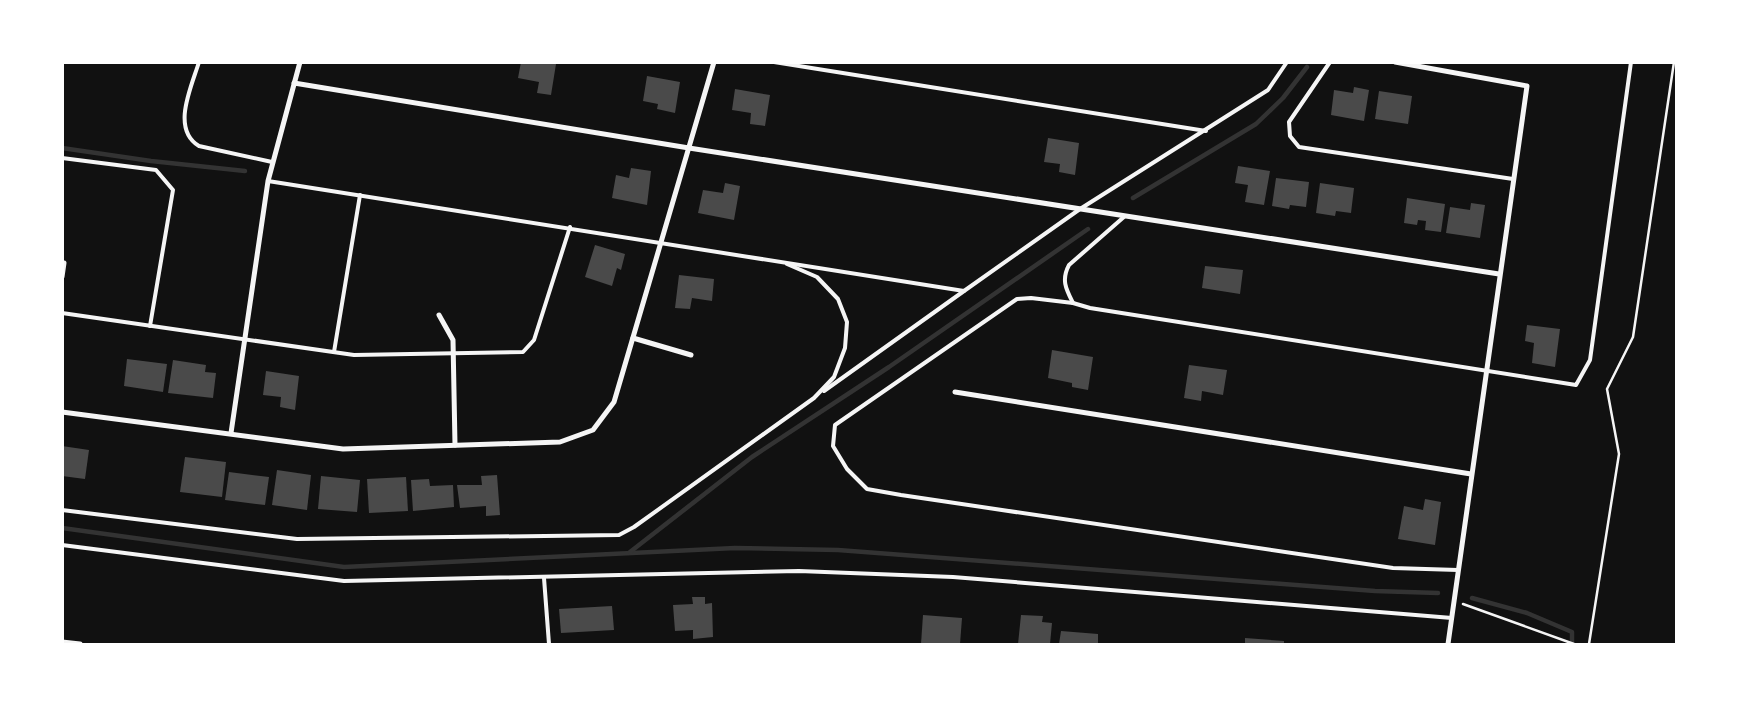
<svg xmlns="http://www.w3.org/2000/svg" width="1739" height="707" viewBox="0 0 1739 707" font-family="'Roboto Condensed',sans-serif">
<rect width="100%" height="100%" fill="#111"/>
<g fill="none" stroke-linecap="round" stroke-linejoin="round">
<!-- stream -->
<g stroke="#333" stroke-width="4.5">
<path d="M62,148L151,161L245,171"/>
<path d="M1133,198L1256,124L1283,98L1307,67"/>
<path d="M62,528L344,567L735,548L838,550L1375,591L1438,593"/>
<path d="M630,552L752,457L889,367L1088,229"/>
<path d="M1472,598L1527,613L1572,632V644"/>
</g>
</g>
<!-- building -->
<g fill="#4a4a4a">
<path d="M521,62L556,64L551,95L537,93L539,82L518,78Z"/>
<path d="M647,76L680,82L675,113L657,109L658,104L643,101Z"/>
<path d="M1354,87L1369,90L1364,121L1331,115L1334,90L1353,93Z"/>
<path d="M735,89L770,95L765,126L750,124L751,113L732,110Z"/>
<path d="M1379,91L1412,96L1408,124L1375,119Z"/>
<path d="M1048,138L1079,143L1075,175L1059,172L1060,164L1044,162Z"/>
<path d="M1238,166L1270,171L1264,205L1245,202L1248,185L1235,183Z"/>
<path d="M631,168L651,171L647,205L612,198L616,175L629,178Z"/>
<path d="M1276,178L1309,182L1306,207L1290,205L1289,209L1272,206Z"/>
<path d="M725,183L740,186L734,220L698,213L703,190L723,193Z"/>
<path d="M1320,183L1354,188L1351,213L1336,211L1335,216L1316,213Z"/>
<path d="M1407,198L1445,204L1441,232L1425,230L1426,221L1418,220L1417,225L1404,223Z"/>
<path d="M1471,203L1485,205L1480,238L1446,233L1450,207L1470,210Z"/>
<path d="M595,245L625,254L621,270L617,268L612,286L585,277Z"/>
<path d="M1205,266L1243,270L1240,294L1202,288Z"/>
<path d="M679,275L714,279L712,301L692,298L690,309L675,308Z"/>
<path d="M1527,325L1560,329L1555,367L1532,363L1534,343L1525,341Z"/>
<path d="M1052,350L1093,357L1088,390L1072,387V383L1048,378Z"/>
<path d="M127,359L167,364L163,392L124,386Z"/>
<path d="M173,360L206,365L205,372L216,373L213,398L168,393Z"/>
<path d="M1189,365L1227,370L1223,395L1202,391L1201,401L1184,398Z"/>
<path d="M266,371L299,376L295,410L280,407L281,397L263,395Z"/>
<path d="M62,446L89,450L85,479L62,476Z"/>
<path d="M185,457L226,462L222,497L180,492Z"/>
<path d="M277,470L311,475L307,510L272,505Z"/>
<path d="M229,472L269,477L265,505L225,500Z"/>
<path d="M497,475L500,515L486,516V506L460,508L457,485H482L481,476Z"/>
<path d="M321,476L360,480L357,512L318,509Z"/>
<path d="M406,477L408,511L369,513L367,479Z"/>
<path d="M429,479L430,486L453,485L454,507L413,511L411,480Z"/>
<path d="M1425,499L1441,502L1435,545L1398,539L1404,506L1423,510Z"/>
<path d="M692,597H705V604L712,603L713,637L693,639V630L675,631L673,605L693,604Z"/>
<path d="M612,606L614,630L561,633L559,609Z"/>
<path d="M923,615L962,618L960,644H921Z"/>
<path d="M1021,615L1043,616L1042,622L1052,623L1050,644H1018Z"/>
<path d="M1061,631L1098,634V644H1059Z"/>
<path d="M1245,638L1284,641V644H1245Z"/>
</g>
<g fill="none" stroke-linecap="round" stroke-linejoin="round">
<!-- path -->
<g stroke="#f5f5f5" stroke-width="2.5">
<path d="M1463,604L1574,644"/>
<path d="M1589,644L1619,454L1607,389L1633,337L1674,62"/>
</g>
<!-- service -->
<g stroke="#f5f5f5" stroke-width="4">
<path d="M199,62C191,88 171,129 199,146L272,162"/>
<path d="M774,62L1206,131"/>
<path d="M1330,62L1289,122L1290,136L1299,147L1513,179"/>
<path d="M62,158L156,170L173,190L150,326"/>
<path d="M268,181L964,291L1080,209L1268,90L1287,62"/>
<path d="M1125,216L1069,265C1061,280 1066,289 1073,303L1090,308L1576,385L1590,360L1631,62"/>
<path d="M1073,303L1031,298L1017,299L835,425L833,446L847,469L867,489L901,495L1393,568L1458,570"/>
<path d="M62,313L354,355L523,352L534,340L570,227"/>
<path d="M334,352L360,195"/>
<path d="M824,391L964,291"/>
<path d="M62,510L297,539L619,535L634,527L814,398L834,377L845,348L847,322L838,299L817,277L787,264"/>
<path d="M62,545L344,581L799,571L953,577L1452,618"/>
<path d="M544,578L549,644"/>
</g>
<!-- minor -->
<g stroke="#f5f5f5" stroke-width="5">
<path d="M1395,62L1527,86L1448,644"/>
<path d="M294,83L689,148L1499,274"/>
<path d="M62,277L64,263"/>
<path d="M439,315L453,340L455,445"/>
<path d="M633,338L691,355"/>
<path d="M955,392L1471,474"/>
<path d="M62,412L343,449L560,442L593,430L614,402L714,62"/>
<path d="M231,433L268,181L300,62"/>
<path d="M62,642L80,644"/>
</g>
</g>
<!-- border -->
<rect width="1739" height="707" fill="none" stroke="#ffffff" stroke-width="128"/>
</svg>
